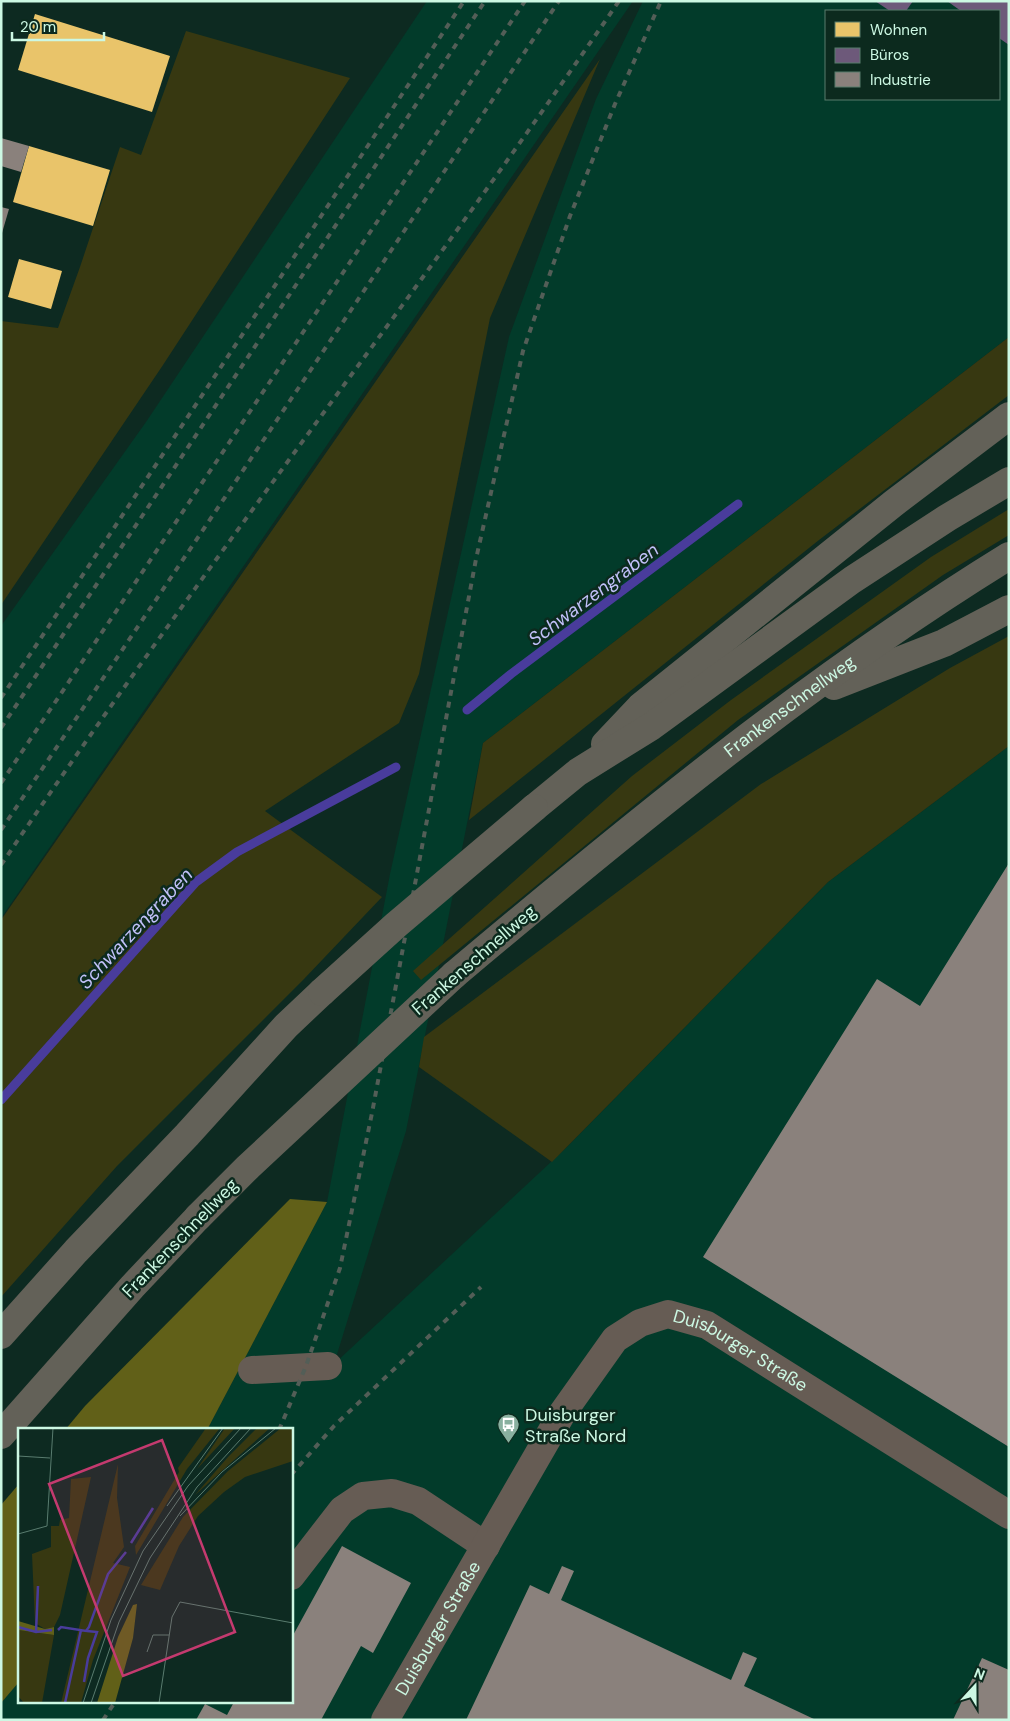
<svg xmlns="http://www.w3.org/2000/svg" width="1010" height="1721" viewBox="0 0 1010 1721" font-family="'DM Sans',sans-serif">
<rect width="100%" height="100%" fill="#0d2a21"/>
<!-- built -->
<g fill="#023b2a" fill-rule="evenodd">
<path d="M427,1H633L1,918V626L146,422Z"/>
<path d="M643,1H1009V337L483,743L406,1131L334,1364L566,1148L828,882L1009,746V1720H1V1703L19,1682V1702H291V1430H207L327,1202L390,874L509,337L596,99ZM826,11H999V99H826Z"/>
</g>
<!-- green -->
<g fill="#373811">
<path d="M186,31L350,78L163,365L1,605V321L58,328L80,267L120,147L141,155Z"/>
<path d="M600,59L490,318L419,674L399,723L265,811L382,897L304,979L117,1166L1,1297V920Z"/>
<path d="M1009,337V395L819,540L469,820L483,743Z"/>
<path d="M1009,509V535L943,575L738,720L421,980L413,971L632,776L731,700L931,557Z"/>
<path d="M1009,636V746L828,882L552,1162L419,1067L424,1037L761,784L950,668Z"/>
</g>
<!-- forest -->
<g fill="#616018">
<path d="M290,1199L327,1202L207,1430H65L85,1406Z"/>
<path d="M19,1484V1682L1,1703V1505Z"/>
</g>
<!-- homes -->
<g fill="#e9c46a">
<path d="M35,14L170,56L152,112L18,70Z"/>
<path d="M29,146L110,170L93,226L13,202Z"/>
<path d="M19,259L62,271L51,309L8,297Z"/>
</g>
<!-- offices -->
<g fill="#6d597a">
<path d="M875,1H913L906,11H890Z"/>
<path d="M947,1H1009V45L999,38V11H961Z"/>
</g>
<!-- industry -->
<g fill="#8a817c">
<path d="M1,138L29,146L21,172L1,166Z"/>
<path d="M1,207L9,209L2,233H1Z"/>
<path d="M1009,863V1447L703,1257L877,979L920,1006Z"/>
<path d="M342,1546L411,1583L373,1653L361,1646L321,1720H196L205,1704L227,1715L234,1702H291V1639Z"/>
<path d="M562,1566L574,1571L561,1600L731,1680L743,1652L757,1658L744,1686L816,1720H466L530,1585L549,1594Z"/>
<path d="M982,1658L1009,1670V1720H953Z"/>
</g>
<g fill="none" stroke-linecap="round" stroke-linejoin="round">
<!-- stream -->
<g stroke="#493c9c" stroke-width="9">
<path d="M467,710L511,674L738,504"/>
<path d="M1,1100L196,882L237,852L396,767"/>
</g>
<!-- minor -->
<g stroke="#665c54" stroke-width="28">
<path d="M252,1370L328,1366"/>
<path d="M291,1576L342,1510L363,1496L392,1493L418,1501L486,1546"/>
<path id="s1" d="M385,1720L561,1415L615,1339L640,1323L668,1314L707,1325L1009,1515"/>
</g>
<!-- highway -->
<g stroke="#636158" stroke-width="28">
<path d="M834,686L944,643L1009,609"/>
<path d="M605,744L640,707L894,503L1009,416"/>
<path d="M534,808L578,772L652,726L852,580L947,518L1009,481"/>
<path id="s2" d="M454,975C631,826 811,678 1009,556"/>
<path d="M1,1335L76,1251L187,1135L286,1026L322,992"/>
<path d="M1,1435L132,1287L198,1217"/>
</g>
<!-- rail -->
<g stroke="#535e57" stroke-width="4" stroke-dasharray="6 6" stroke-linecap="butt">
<path d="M1,698L464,1"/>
<path d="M1,728L485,1"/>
<path d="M1,783L525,1"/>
<path d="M1,830L559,1"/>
<path d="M1,865C199,571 419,293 619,1"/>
<path d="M279,1430L306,1366L340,1268L372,1113L476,559L523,351L570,216L615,104L661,1"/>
<path d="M291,1475L334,1426L481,1287"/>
<path d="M103,1720L115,1702"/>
</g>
<!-- highway-bridge -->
<g stroke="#636158" stroke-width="28">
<path d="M322,992L396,925L534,808"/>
<path d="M198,1217L248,1167L454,975"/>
</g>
</g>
<!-- icons -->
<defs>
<symbol id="bus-pin" viewBox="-11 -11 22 30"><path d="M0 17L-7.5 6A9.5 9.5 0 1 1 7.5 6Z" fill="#89b09f" stroke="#0c2a1e"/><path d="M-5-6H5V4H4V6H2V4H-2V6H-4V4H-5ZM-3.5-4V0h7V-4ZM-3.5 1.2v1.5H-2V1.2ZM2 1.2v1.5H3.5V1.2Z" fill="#fff"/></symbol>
</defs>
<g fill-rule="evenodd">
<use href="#bus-pin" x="496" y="1412" width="25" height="34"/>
</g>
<g text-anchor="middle" stroke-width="5" stroke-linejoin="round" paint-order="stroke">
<!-- street labels -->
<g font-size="18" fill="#ccf8e3" stroke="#0c2a1e">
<text dy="6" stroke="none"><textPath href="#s2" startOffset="430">Frankenschnellweg</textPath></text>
<text transform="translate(474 960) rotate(-41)" y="6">Frankenschnellweg</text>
<text transform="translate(180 1238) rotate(-46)" y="6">Frankenschnellweg</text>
<text dy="6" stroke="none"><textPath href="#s1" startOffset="586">Duisburger Straße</textPath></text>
<text dy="6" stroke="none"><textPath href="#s1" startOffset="106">Duisburger Straße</textPath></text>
</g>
<!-- poi labels -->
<g font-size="18" fill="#ccf8e3" stroke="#0c2a1e" text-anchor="start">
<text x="525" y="1421">Duisburger<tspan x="525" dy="21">Straße Nord</tspan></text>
</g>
<!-- water labels -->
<g font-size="19" font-style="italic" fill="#c1c0f8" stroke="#0c2a1e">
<text transform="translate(593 594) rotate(-37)" y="7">Schwarzengraben</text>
<text transform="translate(135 928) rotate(-47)" y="7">Schwarzengraben</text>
</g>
</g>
<!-- overview -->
<g transform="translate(18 1428)">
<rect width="275" height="275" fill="#0d2a21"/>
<path d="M188,0H202L169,41L118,127L117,118L161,44L160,40ZM207,0H217L179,41ZM239,0H252L177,67L210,29ZM263,0H275V33L227,49L206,64L180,88L161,118L142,162L123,157L165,89L210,43ZM100,36L99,70L106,119L95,135L112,139L75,232L63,275H43ZM73,49L42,187L36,199L27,201L17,195L14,126L33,119V98H41L42,92L51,90L53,51ZM0,202L36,207L24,275H6L0,268Z" fill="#373811"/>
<path d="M119,176L115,210L97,275H79L100,209L115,177ZM0,193L27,201L36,199V207L0,202Z" fill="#616018"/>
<path fill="none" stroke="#493c9c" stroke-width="2.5" d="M113,115L135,80M0,199L18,204L34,202M40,202L43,199L68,203L71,199L90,146L108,124M18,204L20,158M66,254L70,230L79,204L69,203M47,275L63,202"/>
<path fill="none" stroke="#597c6f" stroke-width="1" d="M0,28L32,30M149,78L205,0M162,88L204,44L258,0M0,106L29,98L35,0M129,224L135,207H151M65,275L93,192L125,123L170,58L223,0M73,275L101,194L132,130L179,59L233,0M141,275L154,189L162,174L275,195"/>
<path fill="#c43a6f" fill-opacity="0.15" stroke="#c43a6f" stroke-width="2.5" d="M144,12L217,204L105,248L31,56Z"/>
<rect width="275" height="275" fill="none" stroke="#ccf8e3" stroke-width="2.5"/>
</g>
<!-- border -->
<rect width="1010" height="1721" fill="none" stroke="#ccf8e3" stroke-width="5"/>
<!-- legend -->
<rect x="825" y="10" width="175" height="90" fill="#0c2a1e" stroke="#597c6d"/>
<rect x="835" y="22" width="25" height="15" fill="#e9c46a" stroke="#597c6d"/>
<text x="870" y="35" font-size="15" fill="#ccf8e3">Wohnen</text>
<rect x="835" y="48" width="25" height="15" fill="#6d597a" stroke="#597c6d"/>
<text x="870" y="60" font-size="15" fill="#ccf8e3">Büros</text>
<rect x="835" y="72" width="25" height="15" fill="#8a817c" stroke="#597c6d"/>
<text x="870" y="85" font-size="15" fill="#ccf8e3">Industrie</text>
<!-- north arrow -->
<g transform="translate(975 1686) rotate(21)" stroke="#0c2a1e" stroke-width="4" paint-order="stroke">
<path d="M0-4L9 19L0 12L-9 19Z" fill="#ccf8e3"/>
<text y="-8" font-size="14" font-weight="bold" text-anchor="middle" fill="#ccf8e3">N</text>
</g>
<!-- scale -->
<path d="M12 32v8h92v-8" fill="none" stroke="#ccf8e3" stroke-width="2.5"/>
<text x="20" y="32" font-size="15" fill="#ccf8e3" stroke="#0c2a1e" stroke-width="4" paint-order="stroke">20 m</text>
</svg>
